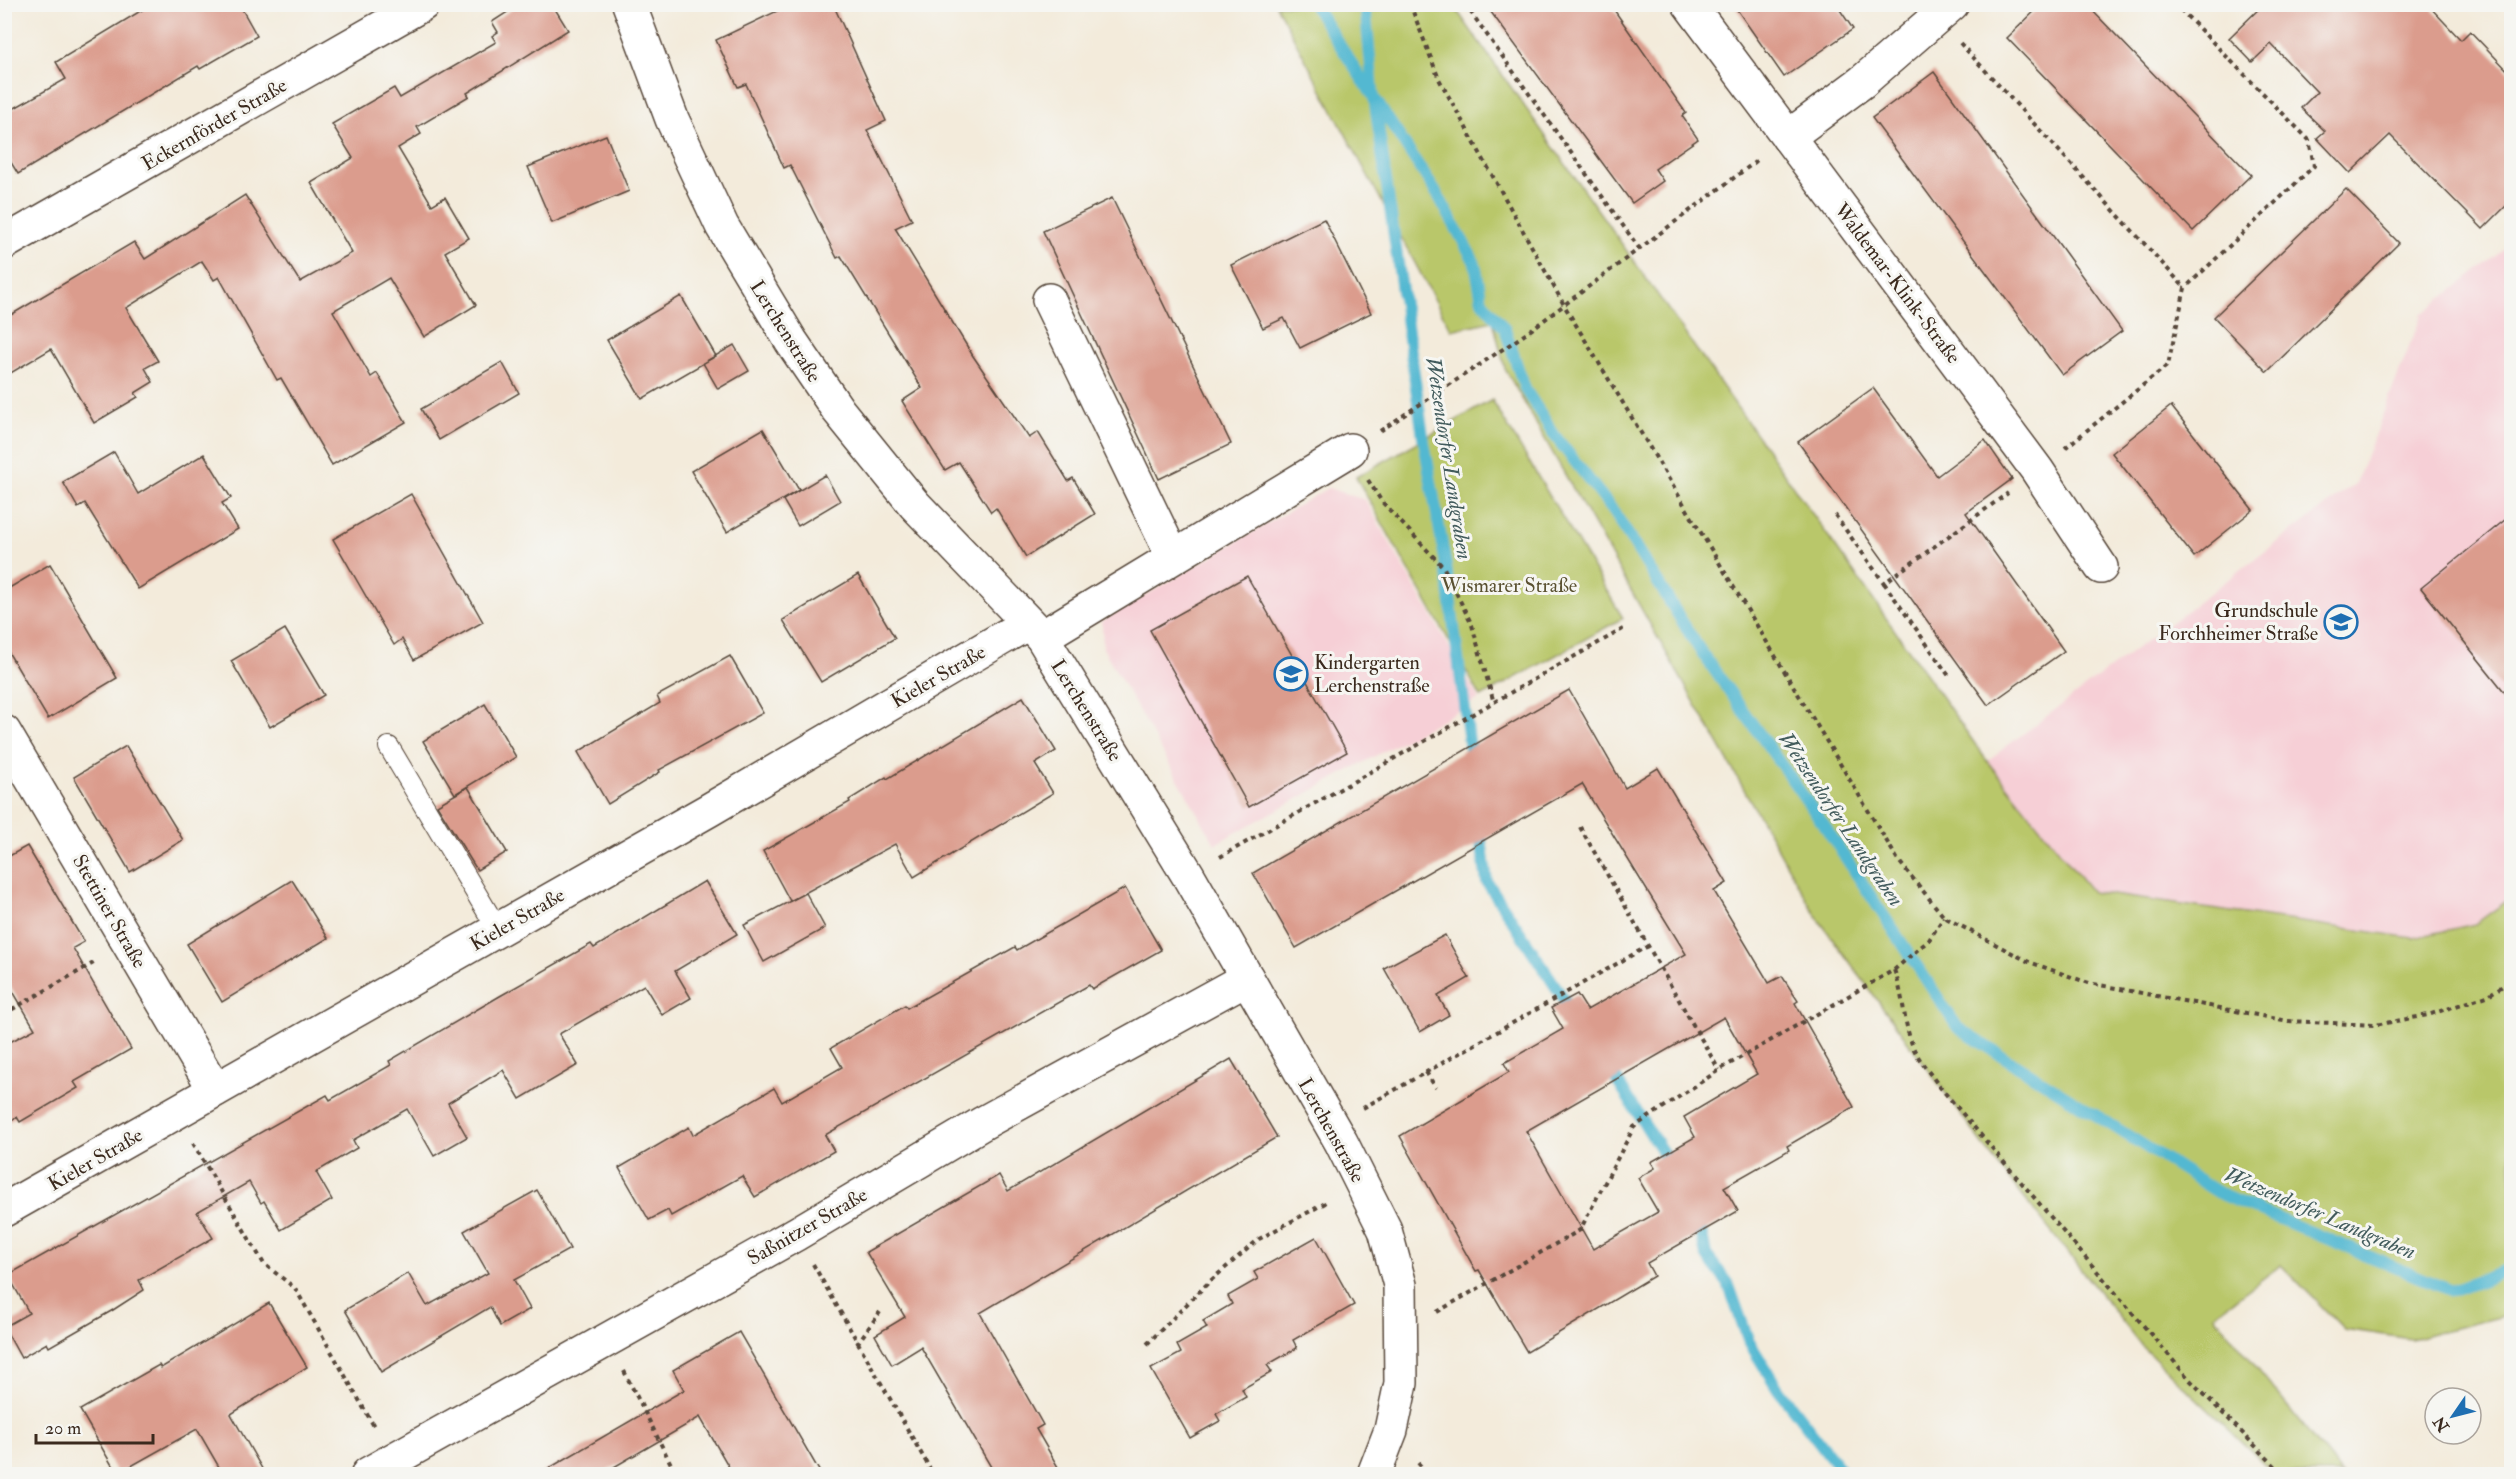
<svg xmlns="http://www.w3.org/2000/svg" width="2516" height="1479" viewBox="0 0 2516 1479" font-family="'IM FELL Double Pica',serif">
<rect width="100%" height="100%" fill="#f6f6f2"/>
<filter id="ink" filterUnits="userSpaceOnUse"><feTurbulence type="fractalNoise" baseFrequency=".0167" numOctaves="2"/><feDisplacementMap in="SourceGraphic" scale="12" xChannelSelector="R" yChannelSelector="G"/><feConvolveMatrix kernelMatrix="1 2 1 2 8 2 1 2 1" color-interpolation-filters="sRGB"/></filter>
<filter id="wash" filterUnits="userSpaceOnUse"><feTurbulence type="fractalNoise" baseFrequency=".008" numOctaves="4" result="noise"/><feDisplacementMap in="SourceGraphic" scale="24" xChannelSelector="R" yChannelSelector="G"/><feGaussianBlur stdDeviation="1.35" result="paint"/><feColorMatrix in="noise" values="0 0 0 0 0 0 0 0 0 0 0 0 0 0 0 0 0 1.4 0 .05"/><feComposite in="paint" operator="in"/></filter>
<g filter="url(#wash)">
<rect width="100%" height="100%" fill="#f3ebdb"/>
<!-- built -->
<g fill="#f6cfd6">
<path d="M2511,244V898L2475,924L2413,938L2092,892L1987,761L2356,483L2422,314Z"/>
<path d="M1328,488L1365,500L1479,699L1215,844L1103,648L1102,621Z"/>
</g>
<!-- green -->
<g fill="#b9c76a" stroke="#7a7844" stroke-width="1.5">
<path d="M1276,5H1453L1987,761L2092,892L2413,938L2475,924L2511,898V1314L2411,1339L2344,1329L2281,1265L2214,1315L2342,1474H2275L2141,1345L1998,1165L1816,916L1505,369L1493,321L1451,330Z"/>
<path d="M1492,400L1623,618L1481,697L1356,477Z"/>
</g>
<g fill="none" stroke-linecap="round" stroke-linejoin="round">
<!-- stream -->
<g stroke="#53b8d1" stroke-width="12">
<path d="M1313,4L1439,197L1475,263L1482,301L1505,329L1525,389L1555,436L1614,512L1698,647L1826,828L1958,1028L2222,1195L2452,1291L2512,1269"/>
<path d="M1365,4L1373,90L1423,436L1446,566L1472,764"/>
<path d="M1479,826L1487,882L1573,1013"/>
<path d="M1607,1065L1672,1167"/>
<path d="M1698,1216L1706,1255L1728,1283L1749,1342L1778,1389L1844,1474"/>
</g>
</g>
<g id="blocks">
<!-- building -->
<g fill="#db9c8d" fill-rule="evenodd">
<path d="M152,4H239L257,36L200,69L198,66L18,174L4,151V114L66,79L56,62Z"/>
<path d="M520,4H552L568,30L467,93L469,96L417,127L421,134L398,148L432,205L445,197L469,238L445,252L476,305L424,337L389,278L333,311L371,377L377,373L406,422L332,465L281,378L277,380L219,277L214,280L202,261L126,308L158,361L145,368L153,382L135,393L138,397L94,423L51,349L4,377V319L134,242L145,259L245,195L300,282L352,253L311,183L353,158L332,124L394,88L400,98L496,42L492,36L498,32L492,22Z"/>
<path d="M792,4H833L886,121L867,130L912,220L895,228L973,356L1029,438L1038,432L1068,481L1073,478L1095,514L1026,557L996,508L991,512L959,462L945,470L902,401L922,388L841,256L837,258L790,165L784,168L746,84L738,87L716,40Z"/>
<path d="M1485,4H1610L1686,113L1682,116L1698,139L1655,169L1663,181L1632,203Z"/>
<path d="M1733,4H1836L1853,29L1784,77Z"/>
<path d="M2042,4H2086L2251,175L2193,231L2007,38Z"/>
<path d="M2264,4H2427L2461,40L2470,31L2511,74V201L2483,229L2390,135L2350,173L2317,138L2325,131L2301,108L2317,92L2271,44L2252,62L2229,38Z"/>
<path d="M1934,72L2122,331L2062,375L1872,118Z"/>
<path d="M606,135L629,191L552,223L528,167Z"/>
<path d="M2346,189L2399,243L2267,372L2214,317Z"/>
<path d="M1112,198L1231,444L1159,479L1043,231Z"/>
<path d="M1324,219L1371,313L1300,348L1284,318L1263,328L1231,265Z"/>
<path d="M681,296L716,356L642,399L607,340Z"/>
<path d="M734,345L749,371L718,389L703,363Z"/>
<path d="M502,362L519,393L439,440L421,409Z"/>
<path d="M1873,388L1937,476L1985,440L2012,479L1966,513L2064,651L1988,705L1798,442Z"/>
<path d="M2171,406L2253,510L2194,557L2112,453Z"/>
<path d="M763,429L799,490L727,532L691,471Z"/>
<path d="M114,452L138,494L204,454L231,498L222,503L238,529L138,589L85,503L78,508L63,482Z"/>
<path d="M825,475L840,501L798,526L783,500Z"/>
<path d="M411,494L483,622L414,660L402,639L394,645L333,539Z"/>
<path d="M2511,515V700L2421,588Z"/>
<path d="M50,564L117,678L48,719L4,645V591Z"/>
<path d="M858,575L895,638L821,682L783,620Z"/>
<path d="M1247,576L1347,752L1249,807L1150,630Z"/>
<path d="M285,629L324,695L270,727L231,661Z"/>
<path d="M730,656L763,713L659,770L660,772L608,804L578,752L660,703L657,696Z"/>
<path d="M1569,690L1625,788L1658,768L1727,883L1714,891L1769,983L1782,976L1798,1001L1795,1003L1854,1107L1787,1146L1789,1150L1724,1187L1738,1211L1647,1263L1654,1276L1527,1352L1479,1270L1476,1271L1400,1136L1509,1072L1504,1063L1563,1029L1551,1008L1577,994L1587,1010L1686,954L1582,784L1296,948L1253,873ZM1724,1017L1757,1074L1684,1117L1695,1137L1651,1162L1655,1168L1638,1178L1658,1212L1593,1249L1526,1131Z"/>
<path d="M1023,697L1056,751L1035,764L1053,793L914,877L895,844L790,901L763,851L850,802L849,800L886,777L887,779Z"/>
<path d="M485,704L516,757L455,794L423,741Z"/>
<path d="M126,746L183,840L130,872L74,777Z"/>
<path d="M468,787L507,852L477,870L437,805Z"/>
<path d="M27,846L84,942L73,948L131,1049L74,1082L78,1088L20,1122L17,1117L4,1124V1045L35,1029L4,976V859Z"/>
<path d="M292,880L328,938L222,1002L187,944Z"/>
<path d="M705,881L737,934L675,971L691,998L662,1015L644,985L559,1034L578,1065L520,1099L503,1070L448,1103L467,1137L434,1156L407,1109L353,1140L357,1148L316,1172L332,1200L281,1230L264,1201L261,1203L249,1182L197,1212L213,1238L139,1280L144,1290L113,1310L49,1347L47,1343L21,1358L4,1327L29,1313L8,1275L327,1095L330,1100L391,1065L389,1061L500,996L591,944L594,948Z"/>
<path d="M1125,888L1161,950L1092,989L1089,985L825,1135L834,1151L755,1197L742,1176L671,1216L668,1210L649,1220L619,1168L689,1127L693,1135L774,1088L782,1102L842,1067L831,1048L905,1005L907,1008L1015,947L1017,950Z"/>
<path d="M806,893L825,928L764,962L744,925Z"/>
<path d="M1445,935L1469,978L1438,996L1449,1015L1420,1032L1384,968Z"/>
<path d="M1231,1059L1277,1137L980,1313L1043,1425L1036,1429L1062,1474H995L921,1347L892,1365L875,1335L905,1317L866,1252L999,1175L1008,1191Z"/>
<path d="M537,1190L570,1249L514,1280L530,1309L500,1326L490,1307L381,1372L345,1310L408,1273L427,1306L488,1273L464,1231Z"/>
<path d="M1316,1237L1354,1305L1293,1340L1297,1348L1267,1365L1272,1372L1242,1389L1246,1397L1216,1414L1220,1421L1190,1438L1151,1369L1181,1353L1177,1345L1207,1328L1203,1321L1232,1304L1228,1296L1258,1279L1254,1272Z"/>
<path d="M269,1303L307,1367L231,1414L265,1474H223L197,1429L117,1474L80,1410L159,1365L161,1368Z"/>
<path d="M739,1332L821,1474H733L700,1417L602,1474H539L684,1390L673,1370Z"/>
</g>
</g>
</g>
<g filter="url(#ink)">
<use href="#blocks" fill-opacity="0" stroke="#57473a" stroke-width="1.5"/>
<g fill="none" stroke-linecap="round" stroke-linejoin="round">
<defs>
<path id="service" d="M389,747L498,930"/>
<g id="minor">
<path d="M629,4L672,119L722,226L791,341L838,410L914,504L1042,637L1188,875L1341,1142L1385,1230L1400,1285L1401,1383L1391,1430L1374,1474"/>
<path d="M1689,4L2037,470L2101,567"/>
<path d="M1788,137L1862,82L1952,4"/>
<path d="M4,243L423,4"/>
<path d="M1049,300L1173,557"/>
<path d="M1042,637L1350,450"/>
<path d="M4,732L215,1090"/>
<path d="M4,1210L709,810L1028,623"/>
<path d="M368,1474L796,1234L983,1123L1247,978"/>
</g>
</defs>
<!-- service casing -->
<use href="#service" stroke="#57473a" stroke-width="22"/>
<!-- minor casing -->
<use href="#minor" stroke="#57473a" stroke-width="36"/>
<!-- path -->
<g stroke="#57473a" stroke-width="4" stroke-dasharray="4.5 4.5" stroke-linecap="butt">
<path d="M1410,4L1439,79L1564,305L1898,860L1944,917L2029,962L2089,983L2288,1021L2375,1025L2428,1015L2487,996L2512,980"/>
<path d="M1465,4L1639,248"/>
<path d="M1960,43L2185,288"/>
<path d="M1380,431L1524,335L1759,159"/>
<path d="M2065,448L2168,365L2185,288L2314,166L2309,140L2175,4"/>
<path d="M1368,480L1382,502L1444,568L1472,625L1494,703"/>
<path d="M1835,515L1884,583L2008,493"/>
<path d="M1884,583L1949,676"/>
<path d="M1580,827L1719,1070"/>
<path d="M1220,857L1623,629"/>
<path d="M1894,970C1904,995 1903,1022 1913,1047C1919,1061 1931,1074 1939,1086L2189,1379L2283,1474"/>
<path d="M4,1014L97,961"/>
<path d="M1426,1072L1436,1088"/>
<path d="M1363,1108L1648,946"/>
<path d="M193,1143L264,1264L295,1288L375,1428"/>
<path d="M813,1264L933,1474"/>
<path d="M1437,1312L1580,1230L1634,1127L1719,1070L1894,970L1929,940L1944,917"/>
<path d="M857,1344L880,1312"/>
<path d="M1147,1344L1209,1282L1259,1239L1329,1201"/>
<path d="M624,1371L676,1474"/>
<path d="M1418,1463L1428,1474"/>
</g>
<!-- service -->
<use href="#service" stroke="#fff" stroke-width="20"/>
<!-- minor -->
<use href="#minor" stroke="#fff" stroke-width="33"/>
</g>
</g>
<!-- icons -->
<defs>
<symbol id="school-ring" viewBox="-11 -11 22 22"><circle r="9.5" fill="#f6f6f2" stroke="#1f6fb2" stroke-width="1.5"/><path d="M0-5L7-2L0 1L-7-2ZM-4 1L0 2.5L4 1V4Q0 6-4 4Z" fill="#1f6fb2"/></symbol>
</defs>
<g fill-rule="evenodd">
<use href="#school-ring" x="2322" y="603" width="38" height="38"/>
<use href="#school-ring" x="1272" y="655" width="38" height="38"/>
</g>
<g text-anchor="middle" stroke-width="6" stroke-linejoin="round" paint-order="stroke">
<!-- street labels -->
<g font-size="20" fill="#3b2a1e" stroke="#f6f6f2">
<text transform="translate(214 124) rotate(-30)" y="7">Eckernförder Straße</text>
<text transform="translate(1898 283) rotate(53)" y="7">Waldemar-Klink-Straße</text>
<text transform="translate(786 331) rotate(58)" y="7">Lerchenstraße</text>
<text transform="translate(938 676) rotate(-30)" y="7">Kieler Straße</text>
<text transform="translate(1087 710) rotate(58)" y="7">Lerchenstraße</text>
<text transform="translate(110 911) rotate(60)" y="7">Stettiner Straße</text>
<text transform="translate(517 919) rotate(-30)" y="7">Kieler Straße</text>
<text transform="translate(1332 1130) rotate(61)" y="7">Lerchenstraße</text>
<text transform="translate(95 1159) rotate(-30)" y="7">Kieler Straße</text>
<text transform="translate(807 1226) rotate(-30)" y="7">Saßnitzer Straße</text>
</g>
<!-- park labels -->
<g font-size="20" fill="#5a5131" stroke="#f6f6f2">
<text x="1509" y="592">Wismarer Straße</text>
</g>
<!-- poi labels -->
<g font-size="20" fill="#3b2a1e" stroke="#f6f6f2" text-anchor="end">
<text x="2318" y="617">Grundschule<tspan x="2318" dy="23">Forchheimer Straße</tspan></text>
<text x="1314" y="669" text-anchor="start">Kindergarten<tspan x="1314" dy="23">Lerchenstraße</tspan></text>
</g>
<!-- water labels -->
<g font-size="21" font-style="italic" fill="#435c5d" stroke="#f6f6f2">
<text transform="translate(1449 458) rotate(81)" y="7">Wetzendorfer Landgraben</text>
<text transform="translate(1841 819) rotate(56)" y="7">Wetzendorfer Landgraben</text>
<text transform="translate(2320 1213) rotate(23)" y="7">Wetzendorfer Landgraben</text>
</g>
</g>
<!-- margin -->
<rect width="2516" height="1479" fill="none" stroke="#f6f6f2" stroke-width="24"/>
<!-- north arrow -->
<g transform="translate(2453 1416) rotate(235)"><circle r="28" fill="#f6f6f2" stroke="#aba49d" stroke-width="1.5"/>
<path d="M0-4.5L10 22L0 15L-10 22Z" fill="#1f6fb2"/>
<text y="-9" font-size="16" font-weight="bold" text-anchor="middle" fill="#3b2a1e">N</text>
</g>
<!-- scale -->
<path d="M36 1434v9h117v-9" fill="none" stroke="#3b2a1e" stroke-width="3"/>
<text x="45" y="1434" font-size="18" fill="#3b2a1e" stroke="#f6f6f2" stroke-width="4.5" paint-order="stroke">20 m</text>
</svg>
